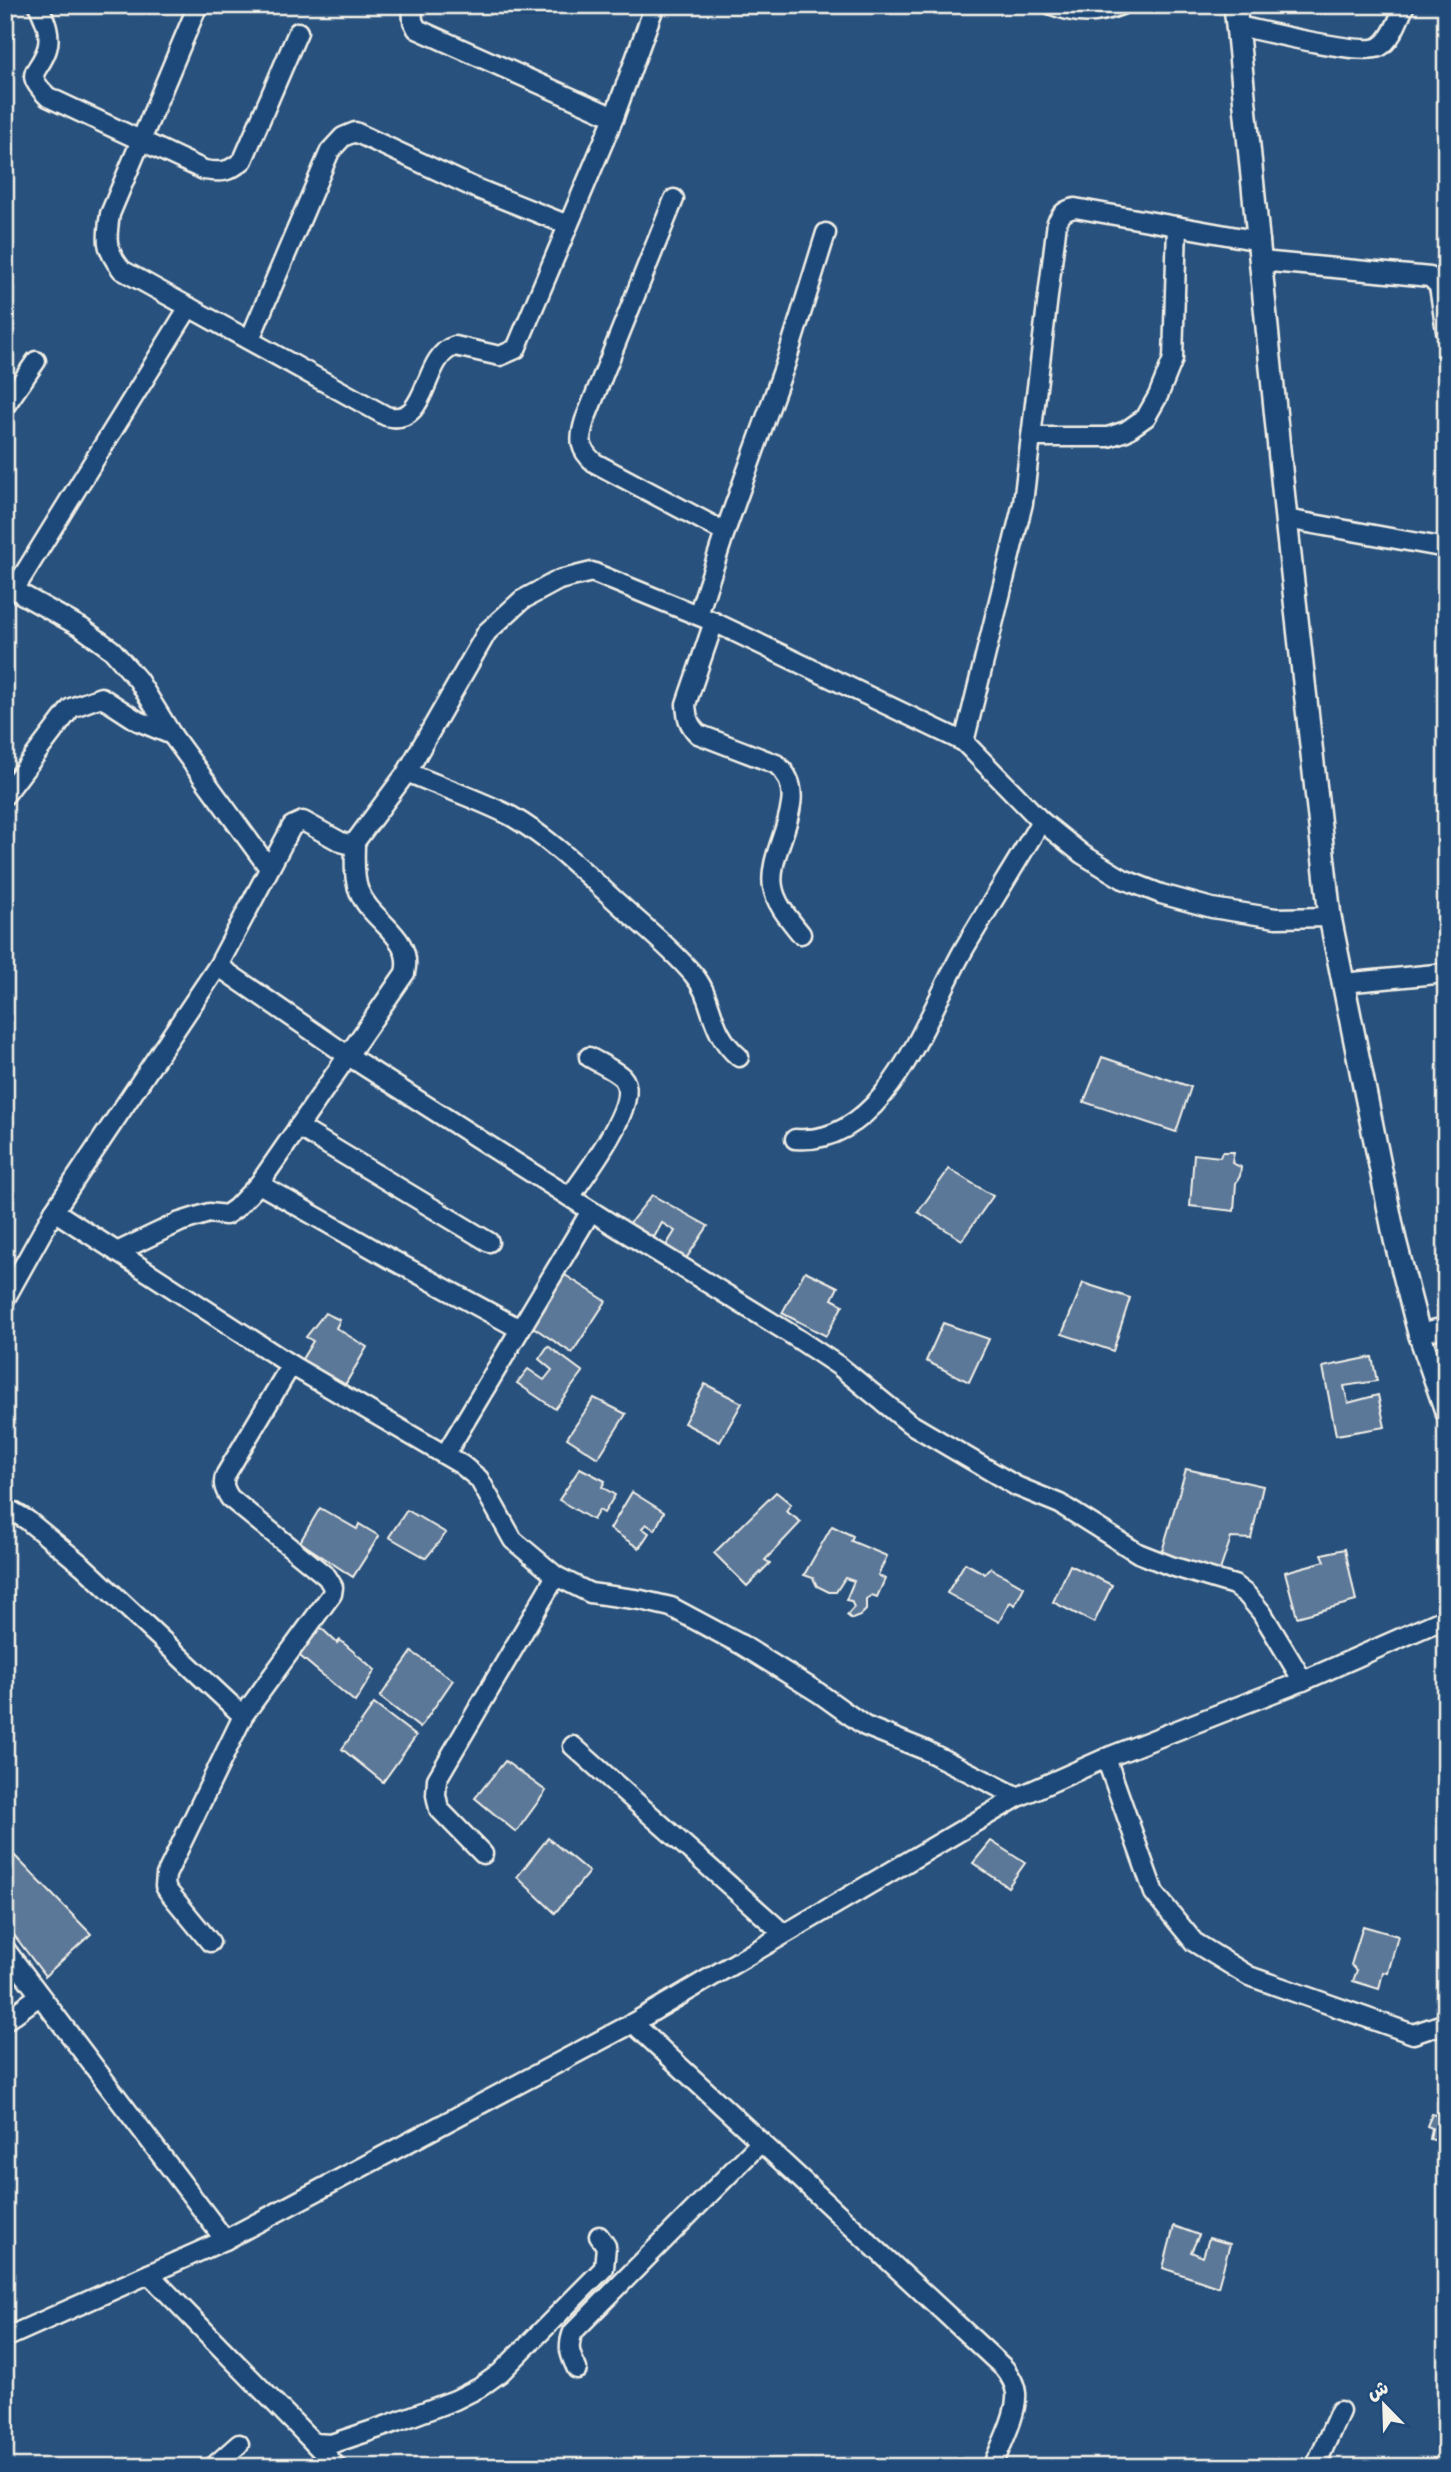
<svg xmlns="http://www.w3.org/2000/svg" width="1451" height="2472" viewBox="0 0 1451 2472" font-family="Mynerve,'Playpen Sans Arabic',sans-serif">
<rect width="100%" height="100%" fill="#28517e"/>
<filter id="ink" filterUnits="userSpaceOnUse"><feTurbulence type="fractalNoise" baseFrequency=".0143" numOctaves="2"/><feDisplacementMap in="SourceGraphic" scale="14" xChannelSelector="R" yChannelSelector="G"/><feConvolveMatrix kernelMatrix="1 2 1 2 8 2 1 2 1" color-interpolation-filters="sRGB"/></filter>
<g filter="url(#ink)">
<!-- building -->
<g fill="#5b7899" stroke="#f4f1e8" stroke-width="2">
<path d="M1102,1057L1191,1087L1176,1132L1084,1102Z"/>
<path d="M1222,1152H1234L1232,1163L1241,1167L1240,1176L1236,1183L1234,1211L1190,1206L1194,1154L1220,1157Z"/>
<path d="M949,1169L993,1196L962,1240L918,1212Z"/>
<path d="M652,1195L708,1226L683,1263L664,1249L675,1231L662,1223L652,1241L629,1224Z"/>
<path d="M805,1271L838,1287L832,1299L843,1305L826,1336L782,1313Z"/>
<path d="M565,1275L606,1301L572,1353L530,1325Z"/>
<path d="M1083,1283L1130,1298L1113,1351L1062,1334Z"/>
<path d="M325,1313L340,1320L336,1328L367,1347L342,1390L299,1364L313,1341L306,1337Z"/>
<path d="M943,1323L989,1339L969,1382L926,1361Z"/>
<path d="M548,1346L583,1372L555,1409L517,1383L528,1369L544,1380L552,1370L539,1359Z"/>
<path d="M1372,1357L1377,1381L1344,1386L1348,1403L1378,1395L1385,1427L1336,1435L1323,1367Z"/>
<path d="M705,1384L742,1403L720,1442L684,1423Z"/>
<path d="M594,1398L626,1414L598,1458L567,1438Z"/>
<path d="M580,1468L605,1481L602,1487L615,1495L604,1513L599,1510L593,1520L559,1500Z"/>
<path d="M1186,1469L1263,1486L1251,1539L1231,1538L1219,1573L1161,1555Z"/>
<path d="M632,1492L664,1512L655,1530L646,1524L642,1528L649,1533L639,1548L610,1529Z"/>
<path d="M776,1492L791,1504L786,1511L801,1522L765,1560L770,1563L747,1586L714,1553Z"/>
<path d="M320,1508L357,1529L359,1524L379,1536L353,1577L300,1542Z"/>
<path d="M407,1510L446,1533L426,1558L389,1537Z"/>
<path d="M832,1526L853,1536L851,1541L887,1556L878,1575L885,1579L877,1597L872,1595L866,1599V1610L860,1616L852,1619L847,1615L854,1607L851,1601L846,1600L854,1581L845,1578L836,1592H829L817,1586L813,1578L804,1575Z"/>
<path d="M1345,1549L1356,1601L1297,1617L1285,1572L1325,1561L1322,1554Z"/>
<path d="M965,1563L985,1574L990,1568L1024,1587L1015,1605L1010,1602L999,1622L947,1593Z"/>
<path d="M1070,1565L1112,1585L1094,1623L1053,1602Z"/>
<path d="M316,1623L337,1643L340,1640L375,1670L355,1702L294,1651Z"/>
<path d="M412,1652L453,1680L420,1728L380,1697Z"/>
<path d="M374,1704L416,1736L383,1782L342,1749Z"/>
<path d="M505,1761L546,1791L516,1832L475,1798Z"/>
<path d="M548,1838L589,1872L555,1913L517,1877Z"/>
<path d="M991,1841L1025,1863L1008,1887L973,1863Z"/>
<path d="M11,1852L91,1934L45,1976L5,1923V1856Z"/>
<path d="M1363,1926L1398,1936L1388,1973L1383,1972L1379,1989L1353,1981L1357,1970L1351,1965Z"/>
<path d="M1441,2106L1446,2108V2143L1430,2139L1432,2128L1427,2126L1432,2114L1439,2116Z"/>
<path d="M1174,2226L1199,2235L1191,2252L1203,2257L1209,2238L1230,2244L1218,2287L1163,2268Z"/>
</g>
<g fill="none" stroke-linecap="round" stroke-linejoin="round">
<defs>
<g id="minor">
<path d="M38,5C44,18 52,34 47,49C39,74 22,71 48,97L204,170C222,173 229,172 243,160L298,32"/>
<path d="M198,5L110,214C106,240 105,249 122,270L386,416C430,428 421,356 455,346L500,356L516,349L614,117L655,5"/>
<path d="M412,5L413,21L417,29L614,117"/>
<path d="M1052,5C1078,15 1096,15 1121,5"/>
<path d="M1238,26C1263,31 1361,56 1379,47C1392,40 1399,18 1405,5"/>
<path d="M674,199L585,420C579,439 579,450 595,463L725,532"/>
<path d="M1261,261L1430,277L1439,286L1446,331"/>
<path d="M250,339L330,151L343,137L355,132L473,187L568,225"/>
<path d="M5,406L36,361"/>
<path d="M1031,437H1108L1126,431L1146,417L1158,396L1173,359L1177,226"/>
<path d="M1286,519L1446,548"/>
<path d="M5,585L82,628L112,650L138,680L172,735L269,868"/>
<path d="M14,590L189,307"/>
<path d="M698,615L725,532L785,365L826,233"/>
<path d="M714,622L686,704C687,717 688,724 698,734L776,764C816,796 766,848 773,887C776,905 790,920 801,934"/>
<path d="M964,742L1023,503L1057,222C1062,213 1065,210 1075,208L1260,241"/>
<path d="M407,772C441,787 478,799 511,816C551,839 585,873 619,904C644,927 671,948 693,974C715,999 707,1030 739,1057"/>
<path d="M5,795L71,708L101,697L138,721L172,735"/>
<path d="M218,966L347,1055L615,1226L789,1333L839,1366L909,1423L1016,1486L1060,1504L1138,1553L1171,1566L1234,1585L1247,1595L1262,1613L1303,1681"/>
<path d="M1343,983L1446,973"/>
<path d="M298,1127L489,1242"/>
<path d="M795,1139C887,1147 927,1013 964,949C989,906 1016,864 1041,821"/>
<path d="M259,1184L389,1258L520,1329"/>
<path d="M570,1197C584,1176 644,1100 622,1077C613,1069 599,1063 589,1057"/>
<path d="M54,1211L291,1365L462,1465L479,1479L513,1540L556,1576L590,1593L641,1600L671,1607L742,1645L819,1693L865,1726L925,1750L1018,1797"/>
<path d="M117,1252L180,1222L209,1213L226,1215L236,1208L259,1184L405,973C414,936 371,922 359,891C353,877 355,857 355,842L407,772L487,632L522,600L559,580L592,572L714,622L964,742L1041,821L1082,854L1123,879L1161,894L1212,908L1276,918L1330,917"/>
<path d="M5,1299L54,1211L218,966L292,826L303,821L341,842L348,844L355,842"/>
<path d="M1419,1333L1446,1327"/>
<path d="M445,1455L591,1211"/>
<path d="M5,1507L27,1520L83,1566L243,1716"/>
<path d="M573,1746L783,1933"/>
<path d="M1106,1758L1154,1893L1194,1942L1249,1976L1413,2034L1446,2023"/>
<path d="M483,1854L439,1809L436,1795L437,1779L556,1576"/>
<path d="M210,1942L168,1891L165,1886L166,1875L243,1716L332,1594L333,1587L327,1577L230,1498C224,1489 222,1483 226,1474L291,1365"/>
<path d="M5,1949L225,2240"/>
<path d="M5,2021L39,1996"/>
<path d="M633,2023L1004,2368C1010,2376 1015,2383 1016,2393C1018,2413 1000,2447 992,2467"/>
<path d="M149,2274L314,2443L331,2444L388,2425L455,2400L479,2388L500,2373L604,2268L606,2246L599,2236"/>
<path d="M5,2338L225,2240L633,2023L1018,1797L1106,1758L1303,1681L1446,1618"/>
<path d="M577,2369C570,2355 567,2347 573,2332L761,2142"/>
<path d="M314,2443L337,2467"/>
<path d="M213,2467L239,2444"/>
<path d="M1315,2467L1340,2411"/>
</g>
<path id="tertiary" d="M1235,5L1286,519L1330,917L1395,1240L1419,1333L1446,1411"/>
</defs>
<!-- minor casing -->
<use href="#minor" stroke="#f4f1e8" stroke-width="23"/>
<!-- tertiary casing -->
<use href="#tertiary" stroke="#f4f1e8" stroke-width="26"/>
<!-- minor -->
<use href="#minor" stroke="#1f4a7a" stroke-width="18"/>
<!-- tertiary -->
<use href="#tertiary" stroke="#1f4a7a" stroke-width="21"/>
</g>
</g>
<!-- margin -->
<rect width="1451" height="2472" fill="none" stroke="#1f4a7a" stroke-width="28"/>
<rect x="14" y="14" width="1423" height="2444" fill="none" stroke="#f4f1e8" stroke-width="2.5" filter="url(#ink)"/>
<!-- north arrow -->
<g transform="translate(1384 2405) rotate(337)" stroke="#1f4a7a" stroke-width="5" paint-order="stroke">
<path d="M0-5L12 26L0 18L-12 26Z" fill="#f4f1e8"/>
<text y="-10" font-size="19" font-weight="bold" text-anchor="middle" fill="#f4f1e8">ش</text>
</g>
</svg>
